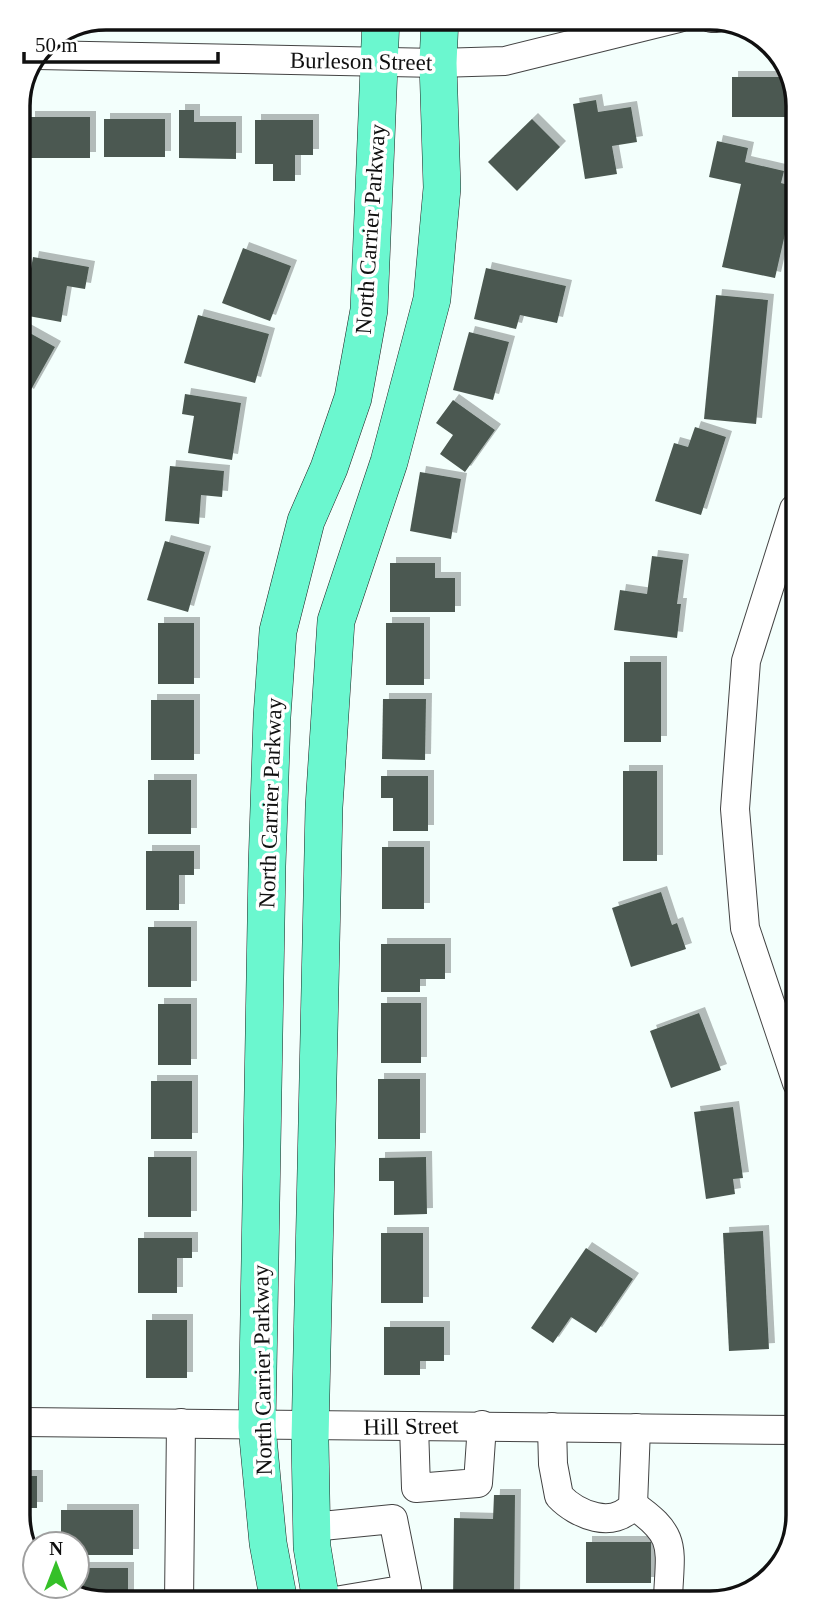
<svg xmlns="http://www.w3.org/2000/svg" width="816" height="1621" viewBox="0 0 816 1621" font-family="'Times New Roman',serif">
<defs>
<filter id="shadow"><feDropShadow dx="6" dy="-6" stdDeviation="0" flood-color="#0004"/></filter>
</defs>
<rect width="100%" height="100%" fill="#f3fffc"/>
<!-- building -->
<g fill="#4c5951" filter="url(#shadow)">
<rect x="732" y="77" width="60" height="40"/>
<path d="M596,100L598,112L631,107L637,142L612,146L617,174L585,179L573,104Z"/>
<path d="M179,110H194V122H236V159L179,158Z"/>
<rect x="29" y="117" width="61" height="41"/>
<rect x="104" y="119" width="61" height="38"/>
<path d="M532,119L560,147L517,191L488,162Z"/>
<path d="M255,120H313V155H295V181H273V164H255Z"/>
<path d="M717,141L748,148L745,162L784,171L781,183L792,186L793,199L775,278L722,267L741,184L709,177Z"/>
<path d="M243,248L291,266L270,321L222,303Z"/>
<path d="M33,257L89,267L85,289L67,286L61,322L23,315Z"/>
<path d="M486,268L566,286L557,323L520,315L516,329L474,319Z"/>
<path d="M716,295L768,300L756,424L704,419Z"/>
<path d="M198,315L269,334L255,383L184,363Z"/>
<path d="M19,327L55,347L28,395L19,390Z"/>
<path d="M469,332L509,342L493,400L453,390Z"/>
<path d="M185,394L241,403L232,460L188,453L194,416L182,414Z"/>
<path d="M453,400L495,430L465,472L440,454L453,435L436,423Z"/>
<path d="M695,427L726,437L701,515L655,501L674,443L688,447Z"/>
<path d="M170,466L224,471L222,497L201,495L199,524L165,521Z"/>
<path d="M420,472L461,479L451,539L410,531Z"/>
<path d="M165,541L205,552L188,612L147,600Z"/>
<path d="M652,556L683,560L677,604H681L677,638L614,630L620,590L647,594Z"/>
<path d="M390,563H435V578H455V612H390Z"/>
<rect x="158" y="623" width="36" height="61"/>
<rect x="386" y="623" width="38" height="62"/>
<rect x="624" y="662" width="37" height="80"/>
<path d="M383,699H426L425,760L382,759Z"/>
<rect x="151" y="700" width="43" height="60"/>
<rect x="623" y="771" width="34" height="90"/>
<path d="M381,776H428V831H393V798H381Z"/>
<rect x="148" y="780" width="43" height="54"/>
<rect x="382" y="847" width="42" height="62"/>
<path d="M146,851H194V875H179V910H146Z"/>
<path d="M661,892L672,925L677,923L686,949L631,967L612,908Z"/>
<rect x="148" y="927" width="43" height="60"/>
<path d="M381,944H445V979H420V992H381Z"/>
<rect x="381" y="1003" width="40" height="60"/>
<rect x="158" y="1004" width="33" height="61"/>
<path d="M699,1013L721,1070L671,1088L650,1031Z"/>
<rect x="378" y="1079" width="42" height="60"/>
<rect x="151" y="1081" width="41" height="58"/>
<path d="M733,1107L743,1178L733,1179L735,1194L706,1199L694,1112Z"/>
<rect x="148" y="1157" width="43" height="60"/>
<path d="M426,1157L427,1214L394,1215V1181H379V1158Z"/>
<path d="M763,1231L769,1349L729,1351L723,1233Z"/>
<rect x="381" y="1233" width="42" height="70"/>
<path d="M138,1238H192V1258H177V1293H138Z"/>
<path d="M586,1248L633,1279L596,1333L571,1317L553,1343L531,1328Z"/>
<rect x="146" y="1320" width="41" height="58"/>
<path d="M384,1327H444V1361H420V1375H384Z"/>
<rect x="24" y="1476" width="13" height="32"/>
<path d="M494,1495H515L514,1599L453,1600L454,1518L493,1519Z"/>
<path d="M61,1510H133V1555H77V1544H61Z"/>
<rect x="586" y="1542" width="65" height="41"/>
<path d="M77,1568H128V1603H99L70,1592V1586H77Z"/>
</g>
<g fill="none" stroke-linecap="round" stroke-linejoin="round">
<defs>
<g id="minor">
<path d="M711,18H717"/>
<path d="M38,55L438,63L505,61L679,18"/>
<path d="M794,509L746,661L735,809L745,928L797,1083"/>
<path d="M23,1422L798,1430"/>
<path d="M414,1426L416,1488L478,1483L482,1425"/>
<path d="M552,1427L553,1464L559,1496C577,1515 614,1530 633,1505L636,1428"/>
<path d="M633,1505C678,1536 670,1548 668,1598"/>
<path d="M312,1527L393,1519L407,1589L335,1601"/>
<path d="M179,1602L181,1423"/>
</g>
<g id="major">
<path d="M321,1601L312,1547L310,1440L324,807L336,621L389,462L432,299L442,188L438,63L440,18"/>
<path d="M279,1602L268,1543L257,1427L267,866L272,717L278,631L306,521L329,468L353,398L369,310L381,18"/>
</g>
</defs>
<!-- minor casing -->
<use href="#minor" stroke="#434343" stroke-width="30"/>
<!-- major casing -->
<use href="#major" stroke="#212121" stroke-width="38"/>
<!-- minor -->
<use href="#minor" stroke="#fff" stroke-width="28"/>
<!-- major -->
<use href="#major" stroke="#6bf7cf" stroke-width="37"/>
</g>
<g text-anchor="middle" stroke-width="7" stroke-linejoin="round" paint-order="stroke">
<!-- street labels -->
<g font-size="23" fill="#101010" stroke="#fff">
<text transform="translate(361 61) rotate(1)" y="8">Burleson Street</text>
<text transform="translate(370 229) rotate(-86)" y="8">North Carrier Parkway</text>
<text transform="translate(270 803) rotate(-88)" y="8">North Carrier Parkway</text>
<text transform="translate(262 1370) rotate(-91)" y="8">North Carrier Parkway</text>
<text transform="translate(411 1426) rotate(-1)" y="8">Hill Street</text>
</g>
</g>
<!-- crop -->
<path d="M0 0H816V1621H0ZM106 30H710A76 76 0 0 1 786 106V1515A76 76 0 0 1 710 1591H106A76 76 0 0 1 30 1515V106A76 76 0 0 1 106 30Z" fill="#fff" fill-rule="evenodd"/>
<path fill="none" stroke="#101010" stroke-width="3.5" d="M106 30H710A76 76 0 0 1 786 106V1515A76 76 0 0 1 710 1591H106A76 76 0 0 1 30 1515V106A76 76 0 0 1 106 30Z"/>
<!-- north arrow -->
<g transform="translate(56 1565)"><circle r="33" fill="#ffffff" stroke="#9f9f9f" stroke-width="2"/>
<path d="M0-5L12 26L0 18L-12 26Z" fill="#35c028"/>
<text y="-10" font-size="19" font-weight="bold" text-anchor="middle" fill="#101010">N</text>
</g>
<!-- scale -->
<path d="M24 52v10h194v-10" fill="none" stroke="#101010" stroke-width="3.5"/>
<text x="35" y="52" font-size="21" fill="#101010" stroke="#ffffff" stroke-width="5" paint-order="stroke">50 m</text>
</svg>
